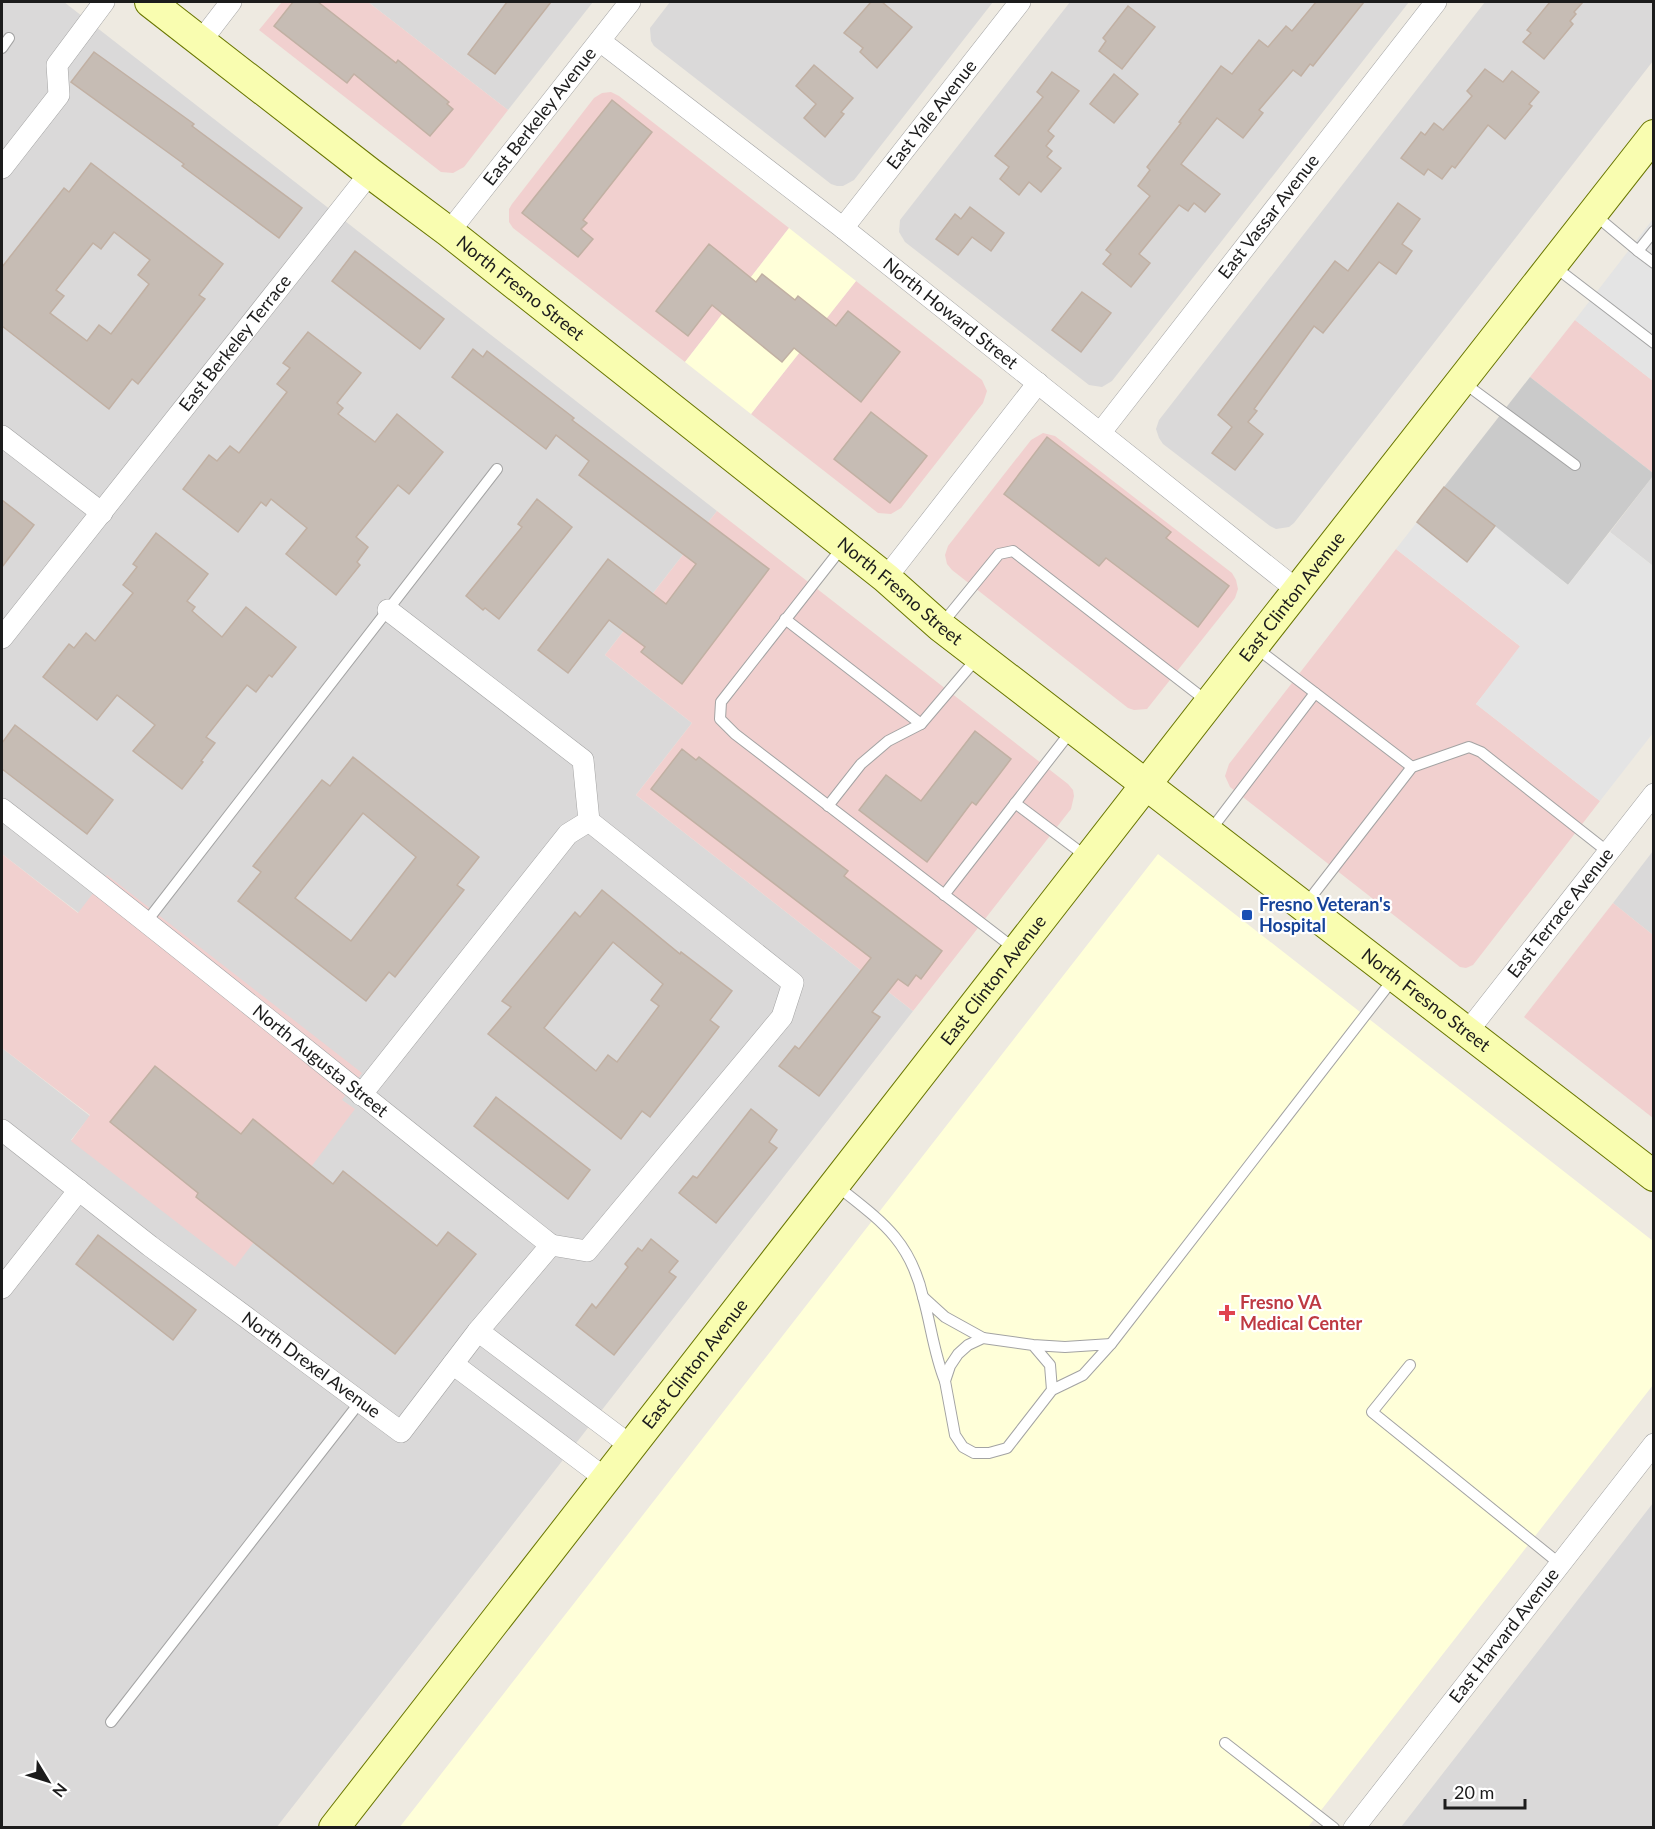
<svg xmlns="http://www.w3.org/2000/svg" width="1655" height="1829" viewBox="0 0 1655 1829" font-family="Lato,sans-serif">
<rect width="100%" height="100%" fill="#eeeae1"/>
<!-- residential -->
<g fill="#dad9d9">
<path d="M2,2H64L717,511L605,655L692,723L636,795L913,1011L276,1828L2,1827V1048L90,1116L71,1140L354,1109L79,913L2,854Z"/>
<path d="M368,2H593L508,110Z"/>
<path d="M670,2H993L854,180L843,186H837L831,184L654,46L651,41L650,28Z"/>
<path d="M1070,2H1409L1112,381L1102,387L1089,385L905,242L899,232L900,220Z"/>
<path d="M1485,2H1653V61L1294,523L1289,527L1276,529L1270,526L1163,444L1159,438L1156,429L1159,420Z"/>
<path d="M1653,476V566L1610,532Z"/>
<path d="M1653,851V935L1613,903Z"/>
<path d="M1653,1503V1827H1401L1521,1673Z"/>
</g>
<!-- commercial -->
<g fill="#f1d0cf">
<path d="M282,2H368L508,110L464,167L453,173L441,172L259,30Z"/>
<path d="M611,92L619,96L789,228L685,362L513,228L509,222V209L512,204L594,98L602,93Z"/>
<path d="M856,281L982,380L987,391L983,403L901,508L891,514L878,513L751,414Z"/>
<path d="M1575,320L1653,381V473L1530,377Z"/>
<path d="M1043,433L1055,436L1232,573L1236,580L1238,589L1235,598L1147,709L1134,710L1128,708L952,570L947,564L945,555L948,546L1031,440Z"/>
<path d="M717,511L1068,784L1073,790L1074,796L1071,809L913,1011L636,795L692,723L605,655Z"/>
<path d="M1396,549L1521,647L1476,704L1600,801L1473,965L1466,968L1460,967L1230,787L1225,776L1229,764Z"/>
<path d="M2,854L78,913L107,875L362,1073L342,1100L355,1109L235,1267L71,1141L90,1115L2,1048Z"/>
<path d="M1613,903L1653,935V1118L1524,1017Z"/>
</g>
<!-- education -->
<g fill="#ffffd9">
<path d="M789,228L856,281L751,414L685,362Z"/>
<path d="M1158,854L1653,1241V1385L1308,1827L399,1828Z"/>
</g>
<!-- religious -->
<path fill="#cacaca" d="M1530,377L1653,473V476L1568,585L1444,487Z"/>
<!-- parking -->
<g fill="#e4e4e4">
<path d="M1653,219V381L1575,320Z"/>
<path d="M1417,522L1467,561L1495,526L1568,585L1610,532L1653,566V733L1600,801L1476,704L1520,646L1396,549Z"/>
</g>
<!-- building -->
<g fill="#c6bcb4" stroke="#c1b0a3" stroke-width="1.5" fill-rule="evenodd">
<path d="M293,2H318L396,63L398,60L449,102L447,104L453,109L430,136L354,74L347,83L274,26Z"/>
<path d="M507,2H551L495,74L468,54Z"/>
<path d="M871,2H882L912,27L877,68L860,52L863,48L844,33Z"/>
<path d="M1316,2H1364L1313,66L1310,64L1301,76L1293,70L1259,110L1263,113L1243,138L1217,118L1181,164L1220,194L1205,212L1194,203L1188,211L1179,205L1139,254L1150,263L1131,287L1103,264L1111,254L1106,250L1150,196L1138,186L1150,170L1147,167L1181,123L1179,122L1221,66L1232,74L1259,40L1268,47L1286,26L1292,31Z"/>
<path d="M1550,2H1583L1574,12L1576,14L1570,21L1573,24L1544,59L1523,42L1531,33L1527,30Z"/>
<path d="M1128,6L1155,27L1122,69L1099,51L1106,41L1103,38Z"/>
<path d="M94,52L194,124L192,126L302,208L279,238L182,166L184,164L71,82Z"/>
<path d="M814,65L853,98L841,112L844,114L825,137L804,118L816,104L796,86Z"/>
<path d="M1485,69L1503,82L1512,71L1539,92L1529,104L1532,106L1505,139L1488,125L1455,168L1452,166L1442,179L1428,169L1424,175L1401,158L1421,132L1425,135L1434,123L1443,130L1472,96L1467,91Z"/>
<path d="M1052,72L1079,91L1048,131L1054,136L1046,146L1052,151L1047,157L1061,168L1041,192L1029,182L1019,195L1000,179L1009,167L995,156L1043,97L1037,92Z"/>
<path d="M1114,74L1138,94L1114,123L1090,104Z"/>
<path d="M612,100L652,132L583,220L587,223L581,229L593,239L578,257L522,213Z"/>
<path d="M91,163L223,264L199,295L205,299L138,384L132,379L109,409L2,326V267L64,188L69,192ZM114,232L150,260L138,275L149,284L111,334L99,325L87,341L50,313L64,296L56,290L93,243L101,249Z"/>
<path d="M1398,203L1420,219L1402,244L1412,251L1396,274L1379,262L1323,333L1314,326L1254,409L1257,411L1248,422L1263,434L1235,470L1212,453L1232,427L1218,415L1335,261L1348,271Z"/>
<path d="M970,207L1004,233L991,251L972,237L958,255L936,239L955,214L961,219Z"/>
<path d="M709,244L756,282L762,274L795,300L798,296L836,326L848,311L900,352L861,402L794,348L782,362L712,305L688,336L656,311Z"/>
<path d="M355,251L444,319L420,349L332,281Z"/>
<path d="M1082,292L1111,313L1081,352L1052,330Z"/>
<path d="M308,332L361,373L337,403L343,408L338,414L375,442L397,414L443,452L409,494L398,485L356,537L368,547L357,562L360,565L336,595L286,554L307,528L271,499L266,506L261,502L238,532L183,489L209,455L217,461L230,446L239,453L287,392L277,384L290,368L283,363Z"/>
<path d="M473,349L483,357L487,351L574,418L572,420L769,569L682,684L641,652L645,647L609,620L568,673L538,650L608,559L666,604L696,564L579,475L589,461L556,435L546,449L452,377Z"/>
<path d="M871,412L927,456L890,503L834,459Z"/>
<path d="M1047,437L1171,532L1166,538L1229,586L1198,627L1106,558L1099,566L1004,494Z"/>
<path d="M1444,487L1495,526L1467,562L1417,522Z"/>
<path d="M537,499L572,527L499,619L485,608L483,610L466,596L522,527L518,524Z"/>
<path d="M2,500L34,525L2,567Z"/>
<path d="M156,533L208,574L187,601L195,607L192,611L222,637L246,607L296,647L272,677L269,675L256,692L247,685L206,737L215,743L201,761L203,762L182,789L133,751L155,725L117,695L97,720L43,677L69,644L74,648L86,633L95,641L133,593L123,585L137,567L133,564Z"/>
<path d="M15,725L113,800L87,834L2,769V743Z"/>
<path d="M975,731L1011,759L976,805L972,802L927,862L859,810L886,775L921,801Z"/>
<path d="M682,749L696,760L699,757L848,871L844,876L942,951L921,979L916,975L908,986L898,979L872,1012L880,1017L819,1096L779,1066L795,1046L799,1049L871,958L651,789Z"/>
<path d="M353,757L479,857L457,885L464,890L395,977L389,972L366,1001L238,901L261,872L253,866L322,780L330,786ZM363,813L416,857L351,941L295,898Z"/>
<path d="M602,890L680,954L681,952L732,991L710,1020L719,1027L650,1117L642,1111L621,1139L488,1034L511,1007L502,1001L575,912L580,917ZM613,942L663,984L651,1000L659,1006L617,1062L608,1055L596,1071L544,1028Z"/>
<path d="M155,1066L241,1134L253,1119L333,1184L343,1171L437,1246L448,1232L476,1254L395,1354L196,1197L198,1193L110,1122Z"/>
<path d="M496,1097L590,1170L568,1199L474,1126Z"/>
<path d="M751,1109L777,1130L769,1142L777,1148L716,1223L679,1193L693,1176L697,1178Z"/>
<path d="M98,1235L196,1310L173,1340L76,1264Z"/>
<path d="M651,1239L678,1261L669,1272L676,1277L614,1355L576,1325L592,1304L596,1308L628,1267L625,1264L638,1248L642,1251Z"/>
</g>
<g fill="none" stroke-linecap="round" stroke-linejoin="round">
<defs>
<g id="service">
<path d="M2,48L9,38"/>
<path d="M1595,215L1638,251L1654,231"/>
<path d="M1638,251L1654,263"/>
<path d="M1555,267L1654,343"/>
<path d="M1464,383L1575,465"/>
<path d="M844,545L721,702L720,719L735,734L1015,949"/>
<path d="M785,619L921,724"/>
<path d="M941,625L999,554L1013,551L1208,702"/>
<path d="M1255,647L1412,767"/>
<path d="M1015,803L1087,857"/>
<path d="M828,806L861,764L888,741L921,724L977,658"/>
<path d="M1210,831L1315,693"/>
<path d="M944,895L1072,730"/>
<path d="M1305,905L1412,767L1469,747L1481,752L1608,852"/>
<path d="M147,921L497,469"/>
<path d="M837,1186C881,1221 910,1240 923,1297"/>
<path d="M1111,1344L1394,978"/>
<path d="M1033,1345L1050,1365L1052,1390L1007,1448L989,1453H974L963,1447L955,1435L945,1381L950,1366L958,1354L968,1345L983,1338L1033,1345L1065,1347L1111,1344L1083,1375L1052,1390"/>
<path d="M1410,1365L1372,1412L1560,1564"/>
<path d="M945,1381C934,1354 931,1325 923,1297L945,1317L983,1338"/>
<path d="M111,1722L360,1402"/>
<path d="M1225,1743L1334,1828"/>
</g>
<g id="minor">
<path d="M201,41L231,2"/>
<path id="s1" d="M600,41L843,228L1297,590"/>
<path d="M2,168L59,95L57,65L104,2"/>
<path id="s2" d="M843,228L1020,2"/>
<path id="s3" d="M449,232L630,2"/>
<path id="s4" d="M1101,432L1436,2"/>
<path d="M2,436L102,513"/>
<path d="M886,578L1038,383"/>
<path d="M388,610L583,760L589,821L793,983L782,1017L587,1251L551,1245"/>
<path id="s5" d="M2,638L370,173"/>
<path id="s6" d="M2,809C187,952 367,1100 551,1245L478,1331L401,1432L150,1246L2,1130"/>
<path id="s7" d="M1468,1031L1654,794"/>
<path d="M361,1095L568,834L589,821"/>
<path d="M2,1288L79,1190"/>
<path d="M478,1331L631,1446"/>
<path d="M453,1364L606,1479"/>
<path id="s8" d="M1354,1828L1654,1444"/>
</g>
<g id="secondary">
<path id="s9" d="M150,2L370,173L449,232L886,578L940,626L1654,1176"/>
<path id="s10" d="M334,1828L1242,661L1654,135"/>
</g>
</defs>
<!-- service casing -->
<use href="#service" stroke="#a3a3a3" stroke-width="12"/>
<!-- minor casing -->
<use href="#minor" stroke="#a3a3a3" stroke-width="22"/>
<!-- secondary casing -->
<use href="#secondary" stroke="#697600" stroke-width="32"/>
<!-- service -->
<use href="#service" stroke="#fff" stroke-width="10"/>
<!-- minor -->
<use href="#minor" stroke="#fff" stroke-width="21"/>
<!-- secondary -->
<use href="#secondary" stroke="#f9fdb0" stroke-width="30"/>
</g>
<!-- markers -->
<rect fill="#1a4fb4" stroke="#fff" stroke-width="2" x="1241" y="909" width="12" height="12" rx="3"/>
<path fill="#e0444e" stroke="#fff" stroke-width="2" d="M1224 1304h6v6h6v6h-6v6h-6v-6h-6v-6h6z"/>
<g text-anchor="middle" stroke-width="4.5" stroke-linejoin="round" paint-order="stroke">
<!-- street labels -->
<g font-size="18" fill="#1c1c1c" stroke="#fff">
<text dy="6" stroke="none"><textPath href="#s2" startOffset="144">East Yale Avenue</textPath></text>
<text dy="6" stroke="none"><textPath href="#s3" startOffset="147">East Berkeley Avenue</textPath></text>
<text dy="6" stroke="none"><textPath href="#s4" startOffset="273">East Vassar Avenue</textPath></text>
<text dy="6" stroke="none"><textPath href="#s9" startOffset="468">North Fresno Street</textPath></text>
<text dy="6" stroke="none"><textPath href="#s1" startOffset="444">North Howard Street</textPath></text>
<text dy="6" stroke="none"><textPath href="#s5" startOffset="376">East Berkeley Terrace</textPath></text>
<text dy="6" stroke="none"><textPath href="#s9" startOffset="954">North Fresno Street</textPath></text>
<text dy="6" stroke="none"><textPath href="#s10" startOffset="1560">East Clinton Avenue</textPath></text>
<text dy="6" stroke="none"><textPath href="#s7" startOffset="150">East Terrace Avenue</textPath></text>
<text dy="6" stroke="none"><textPath href="#s10" startOffset="1074">East Clinton Avenue</textPath></text>
<text dy="6" stroke="none"><textPath href="#s9" startOffset="1620">North Fresno Street</textPath></text>
<text dy="6" stroke="none"><textPath href="#s6" startOffset="406">North Augusta Street</textPath></text>
<text dy="6" stroke="none"><textPath href="#s10" startOffset="588">East Clinton Avenue</textPath></text>
<text transform="translate(311 1365) rotate(36)" y="6">North Drexel Avenue</text>
<text dy="6" stroke="none"><textPath href="#s8" startOffset="244">East Harvard Avenue</textPath></text>
</g>
<!-- transit labels -->
<g font-size="18" font-weight="bold" fill="#164399" stroke="#fff" text-anchor="start">
<text x="1259" y="911">Fresno Veteran's<tspan x="1259" dy="21">Hospital</tspan></text>
</g>
<!-- health labels -->
<g font-size="18" font-weight="bold" fill="#be3a42" stroke="#fff" text-anchor="start">
<text x="1240" y="1309">Fresno VA<tspan x="1240" dy="21">Medical Center</tspan></text>
</g>
</g>
<!-- border -->
<rect width="1655" height="1829" fill="none" stroke="#1c1c1c" stroke-width="6"/>
<!-- north arrow -->
<g transform="translate(48 1781) rotate(128)" stroke="#ffffff" stroke-width="4.5" paint-order="stroke">
<path d="M0-4.5L10 22L0 15L-10 22Z" fill="#1c1c1c"/>
<text y="-9" font-size="16" font-weight="bold" text-anchor="middle" fill="#1c1c1c">N</text>
</g>
<!-- scale -->
<path d="M1445 1799v9h80v-9" fill="none" stroke="#1c1c1c" stroke-width="3"/>
<text x="1454" y="1799" font-size="18" fill="#1c1c1c" stroke="#ffffff" stroke-width="4.5" paint-order="stroke">20 m</text>
</svg>
